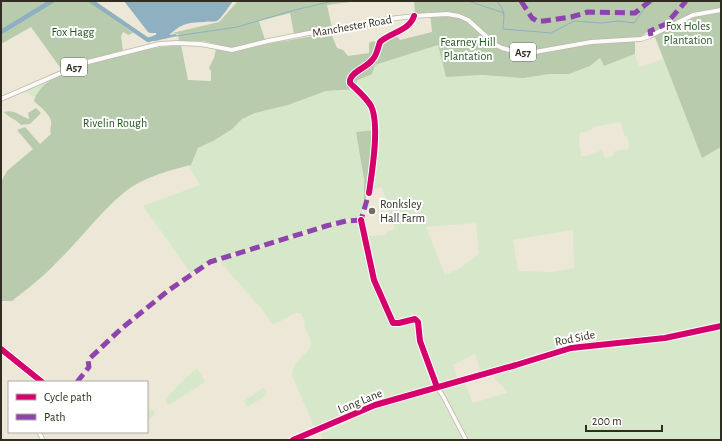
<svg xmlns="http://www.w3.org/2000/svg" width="722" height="441" viewBox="0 0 722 441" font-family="'Alegreya Sans',sans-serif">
<rect width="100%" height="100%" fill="#ece7d6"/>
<!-- green -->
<g fill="#d7e8ca" fill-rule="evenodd">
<path d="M438,45L446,77L482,75L523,78L550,74H569L590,66L601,58L604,66L635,54L639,67L664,59L702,158L721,147V324L674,335L622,341L582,344L555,350L481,372L475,354L453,365L457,378L437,384C432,365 415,335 421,316L418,318L397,323L394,322L385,299L376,285L366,237L367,236L387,235V232L395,229L382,187L372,190L375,145L376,111L365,94L359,89L356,81L363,78L375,65ZM621,122L624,135L628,137L629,149L615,151L613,156L605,158L602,150L588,156H581L579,140L580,133L591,130L593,127ZM476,223L479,254L457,270L445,275L426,227ZM573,230L574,268L551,272L518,271L513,240Z"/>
<path d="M48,81L35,97L24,91Z"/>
<path d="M355,90C371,105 373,107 374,130L356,132C361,160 369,191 360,219H344L270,243L214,259L208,261L191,273L143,206L200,185L189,166L191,165L198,148L213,141L231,130L241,119L255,113L288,105L326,91Z"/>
<path d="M359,221L373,283L391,322L393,327L417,321L419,340L435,385L372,402L315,429L292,375C292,359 311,353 311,344C311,338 306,331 304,326L305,323L301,313H296L273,325L260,307L221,263L224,259L338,224L346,222Z"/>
<path d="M721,327V440H469L441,388L464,382L473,403L507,393V391L491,374L574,349L665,340Z"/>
<path d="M197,368L205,382L169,405L166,402C168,393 189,375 197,368Z"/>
<path d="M263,388L267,394L248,407L244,401Z"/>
<path d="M436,389L463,440H323L321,434L346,423L376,406Z"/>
<path d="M147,407L153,410L155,414L148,421L147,420Z"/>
</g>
<!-- forest -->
<g fill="#b9cbad">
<path d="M1,1H89L133,33L129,35L123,32L121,36L123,51L72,64L62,70L31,27L1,44Z"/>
<path d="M238,1H359L327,5L332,28L294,34L290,13L259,21L265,40L232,48L203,41H179L178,34L172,33L219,22Z"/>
<path d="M414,1H721V147L702,158L655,37L650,30L635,41V54L604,66L600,58L590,66L569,74H550L523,78L482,75L446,77L438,45L375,65L372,74L356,81L359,89L326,91L288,105L255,113L242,119L231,130L213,141L198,148L191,165C170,170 144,177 126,191C100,212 80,240 56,263C43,277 27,289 12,301H1V182L7,171L33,149L17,130L25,127L40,144L51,134C49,129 52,126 51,121C49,113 40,107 34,101C35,95 42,86 48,82C54,76 65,73 73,70C107,58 145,47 181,45L188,80L211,81V71L209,68L214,58L216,49L232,52L267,44L331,33L337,48L343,50L348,56L369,53V43L373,41L380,44L385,40L396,35L400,40L432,32L430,12L415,14Z"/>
<path d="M36,108L41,113L30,124L21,125C16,119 9,118 4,112C14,109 20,116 29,119L28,113Z"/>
<path d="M374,130L368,186L364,208V179L356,132Z"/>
</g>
<!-- water -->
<path fill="#8eb0c0" d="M124,1H233C230,5 221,19 217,21C214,22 208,21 204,22C186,23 183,23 169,35L176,34L177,36L155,41H152L150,38L156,35V33H150L148,32Z"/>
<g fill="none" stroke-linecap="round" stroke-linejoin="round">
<!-- stream -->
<g stroke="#8eb0c0" stroke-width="1">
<path d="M468,1L504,13"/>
<path d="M497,1C506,12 504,16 503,29L551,33L574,21L601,23L619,21L634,23L647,5L655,1"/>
<path d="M176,36L237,27L295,10L333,1"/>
</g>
<!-- river -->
<g stroke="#8eb0c0" stroke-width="4.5">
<path d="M91,1L148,40L157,37"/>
<path d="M1,32L52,1"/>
</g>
<defs>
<g id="minor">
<path d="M369,193C372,172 380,124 371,106C366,97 357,90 350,83V80C352,71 367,68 373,59C377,55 378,47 380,42C390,33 410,30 414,16"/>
<path d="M1,349L42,382"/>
<path d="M437,387L443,396L466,440"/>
<path d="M39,432L43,440"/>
<path d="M293,440L375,405L516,365L571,348L665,338L721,326"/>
</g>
<path id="major" d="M1,99L84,63L159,44L177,43L201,44L232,50L268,41L309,33L349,28L381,20L414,16L447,14L459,16L468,20L496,45L502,48L517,52H535L591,42L641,39L650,36L693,15L721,10"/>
</defs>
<!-- minor casing -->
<use href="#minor" stroke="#bcb8ab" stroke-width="5"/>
<!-- major casing -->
<use href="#major" stroke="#bcb8ab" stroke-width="5.5"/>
<!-- minor -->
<use href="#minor" stroke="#fcfbf9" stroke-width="3.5"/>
<!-- major -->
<use href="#major" stroke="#fcfbf9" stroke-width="4"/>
<!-- quiet -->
<g stroke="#8e44ad" stroke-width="5" stroke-dasharray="10 5" stroke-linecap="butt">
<path d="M521,1L532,18L537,21H544L571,17L588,12L635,13L650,1"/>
<path d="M651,36L650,31L666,24L686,1"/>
<path d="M361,224V220L369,193"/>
<path d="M77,382L89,367L88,360L122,328L169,290L210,262L326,226L346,221L361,220"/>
</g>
<defs>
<g id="cycleway">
<path d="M369,193C372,172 380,124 371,106C366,97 357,90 350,83V80C352,71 367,68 373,59C377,55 378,47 380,42C390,33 410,30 414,16"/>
<path d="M361,220L374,280L393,323H399L415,319L418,322L420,341L437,387"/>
<path d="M1,349L42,382"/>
<path d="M293,440L375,405L516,365L571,348L665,338L721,326"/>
</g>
</defs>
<!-- cycleway casing -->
<use href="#cycleway" stroke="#fff" stroke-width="8"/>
<!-- cycleway -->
<use href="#cycleway" stroke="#d6006c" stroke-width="6"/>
</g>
<!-- markers -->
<circle fill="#726e60" stroke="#fff" stroke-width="1.5" cx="372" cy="211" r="4"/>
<g text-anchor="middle" stroke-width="4" stroke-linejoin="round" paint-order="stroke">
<!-- shield labels -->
<g fill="#fff" stroke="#6e6c63" stroke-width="1">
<rect x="510" y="43" width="26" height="18" rx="3"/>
<rect x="61" y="58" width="26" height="18" rx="3"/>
</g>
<g font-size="11" font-weight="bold" fill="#302d20">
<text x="523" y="56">A57</text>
<text x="74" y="71">A57</text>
</g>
<!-- street labels -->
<g font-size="12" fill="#302d20" stroke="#fff">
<text transform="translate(352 26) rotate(-10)" y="4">Manchester Road</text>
<text transform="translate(575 338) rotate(-11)" y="4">Rod Side</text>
<text transform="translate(360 401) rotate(-22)" y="4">Long Lane</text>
</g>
<!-- park labels -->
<g font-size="12" fill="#23551e" stroke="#fff">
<text x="688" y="30">Fox Holes<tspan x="688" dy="14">Plantation</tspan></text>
<text x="73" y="36">Fox Hagg</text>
<text x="468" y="46">Fearney Hill<tspan x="468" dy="14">Plantation</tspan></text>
<text x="115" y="127">Rivelin Rough</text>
</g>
<!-- poi labels -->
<g font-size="12" fill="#302d20" stroke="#fff" text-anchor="start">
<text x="380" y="208">Ronksley<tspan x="380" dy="14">Hall Farm</tspan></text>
</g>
</g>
<!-- border -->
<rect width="722" height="441" fill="none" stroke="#302d20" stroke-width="4"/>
<!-- legend -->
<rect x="8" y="381" width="140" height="52" fill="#ffffff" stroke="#acaba6"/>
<rect x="16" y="394" width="20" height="6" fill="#d6006c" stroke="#acaba6"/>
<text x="44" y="401" font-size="12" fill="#302d20">Cycle path</text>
<rect x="16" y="414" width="20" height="6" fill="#8e44ad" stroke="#acaba6"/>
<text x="44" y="421" font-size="12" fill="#302d20">Path</text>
<!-- scale -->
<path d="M586 425v6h76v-6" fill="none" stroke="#302d20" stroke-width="2"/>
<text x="592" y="425" font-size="12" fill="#302d20" stroke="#ffffff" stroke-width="3" paint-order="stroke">200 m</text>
</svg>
